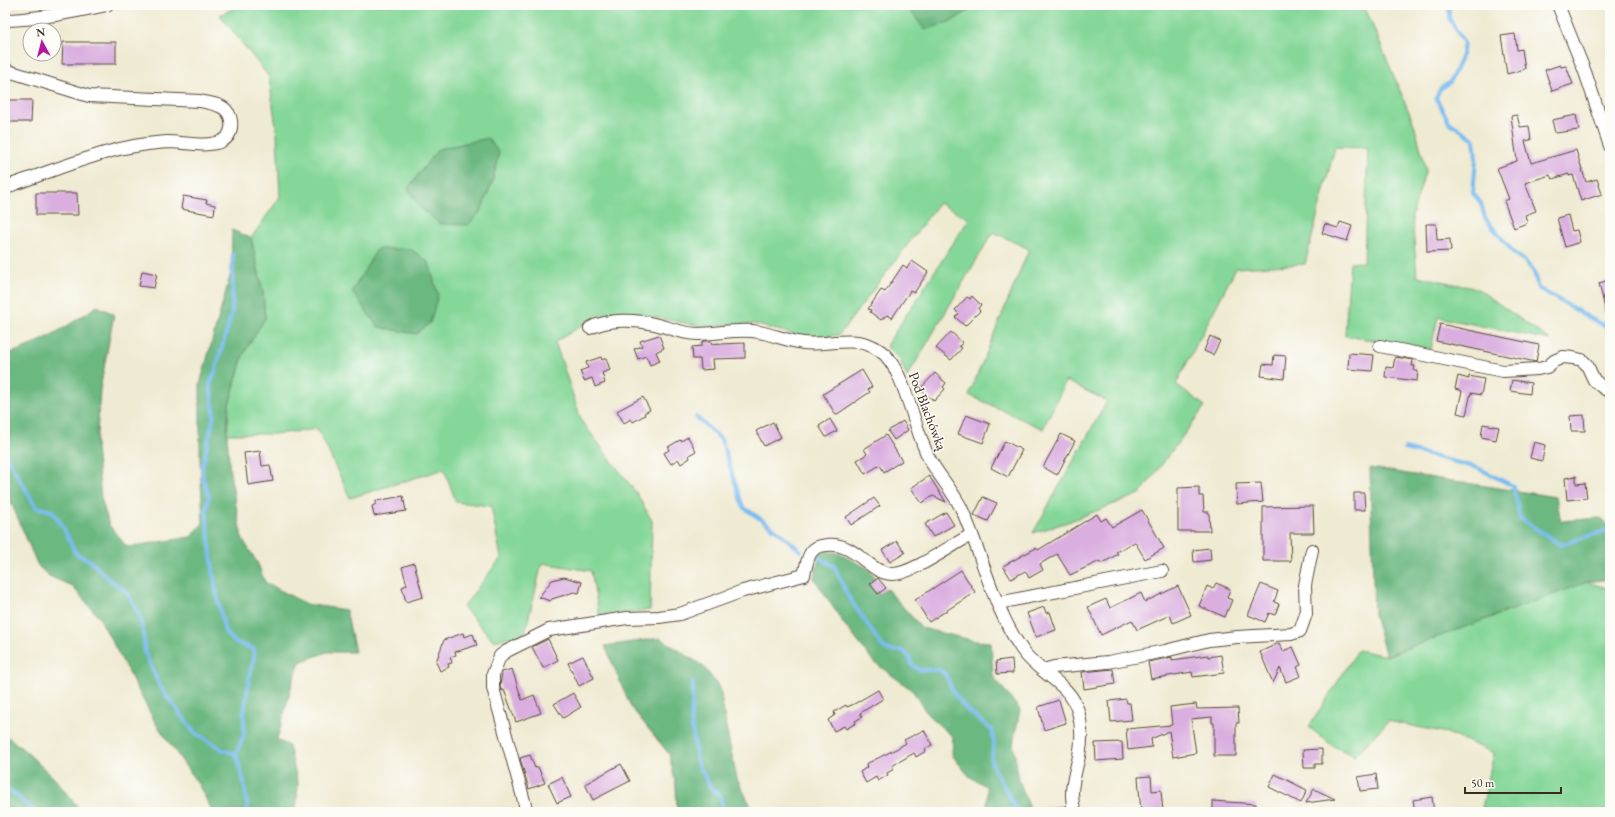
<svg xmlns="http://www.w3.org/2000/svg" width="1615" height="817" viewBox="0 0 1615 817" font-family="'EB Garamond',serif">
<rect width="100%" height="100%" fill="#fdfcf7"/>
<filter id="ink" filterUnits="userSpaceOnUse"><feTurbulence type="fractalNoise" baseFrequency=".025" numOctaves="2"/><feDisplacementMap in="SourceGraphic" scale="8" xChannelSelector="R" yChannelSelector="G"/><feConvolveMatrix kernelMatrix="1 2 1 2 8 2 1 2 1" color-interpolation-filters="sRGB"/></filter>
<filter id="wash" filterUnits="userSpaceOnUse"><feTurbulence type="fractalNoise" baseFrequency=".012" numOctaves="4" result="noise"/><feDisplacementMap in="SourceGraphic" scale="16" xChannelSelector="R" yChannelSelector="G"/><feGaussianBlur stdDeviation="0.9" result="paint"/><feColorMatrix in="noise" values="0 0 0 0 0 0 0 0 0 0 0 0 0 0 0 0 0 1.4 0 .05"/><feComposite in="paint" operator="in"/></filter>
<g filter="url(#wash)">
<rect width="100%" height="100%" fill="#efead2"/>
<!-- green -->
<g fill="#85d799" stroke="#60805c">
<path d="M240,5H906L912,11L952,21L978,5H1364L1414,124L1426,169L1412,216L1417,276L1478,289L1550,340L1438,317L1431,349L1345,336L1350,263L1364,262L1368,148L1335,147L1305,264L1236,268L1176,384L1205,406L1140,494L1068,522L1033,533L1107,401L1066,381L1043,429L969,395L1029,249L993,232L907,377L900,360L886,346L969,219L939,203L839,335L808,338L754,324L701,326L633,313L599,315L555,342L582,422L637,494L652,521L650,610L599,615L591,571L542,563L525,633L494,641L463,607L501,558L491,506L456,502L444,469L350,498L318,429L275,434H227L229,405L243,355L265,318L263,292L251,238L280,197L277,135L269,77L220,15Z"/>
<path d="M1587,582L1610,589V812H1492L1482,808L1494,753L1447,733L1388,721L1355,756L1333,746L1309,727L1358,650L1386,656Z"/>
</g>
<!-- forest -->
<g fill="#6cb881" stroke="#547150">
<path d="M906,5H978L952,21L925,30Z"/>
<path d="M488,138L499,153L493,180L481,211L468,225L440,224L419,206L408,188L438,149Z"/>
<path d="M232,230L251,238L263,292L265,318L243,355L229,405L227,434L230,473L242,538L258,564L265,582L306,604L346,610L355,652H327L300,662L292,684L277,740L289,746L298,784L296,812H213L198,784L155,722L99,617L72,586L49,576L38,566L5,488V355C40,344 67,327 97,306L114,314L100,390L96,448L101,498L109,525L127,547L191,537L203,523L200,459V384L231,273Z"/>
<path d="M377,249H411L429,263L438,295L430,323L416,334L378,327L352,292Z"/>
<path d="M1370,468L1556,497L1561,521L1600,518L1610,527V579L1587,582L1386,656L1374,615Z"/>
<path d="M821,551L838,553L867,568L876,578L869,584L878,595L887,589L922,628L975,641L991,642L993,676L1020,710L1013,744L1019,780L1030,809L1065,806V812H993L987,805V787L969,776L952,755L953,737L928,715L912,690L874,662L844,624L814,578Z"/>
<path d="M660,638L703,666L720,688L726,727L737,779L754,812H677L676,786L669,754L631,707L605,646Z"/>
<path d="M5,735L22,748L54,778L82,812H5Z"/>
</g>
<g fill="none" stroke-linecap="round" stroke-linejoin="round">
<!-- stream -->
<g stroke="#7abcef" stroke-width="4">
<path d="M1449,5V18L1464,43L1462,55L1450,82L1440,89L1436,98L1449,122L1474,139L1476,159L1473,193L1481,203L1485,218L1514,253L1525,261L1534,272L1538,288L1597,322L1610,328"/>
<path d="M233,255L232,312L215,372L210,384L214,415L202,468L203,479L209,496L206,511L211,556L216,591L225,632L235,642L254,649V658L250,674L244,713V735L236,754L244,782L248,812"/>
<path d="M696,417L721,439L743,507L775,529L801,551"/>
<path d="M1405,449L1478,468L1513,486L1520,518L1561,545L1610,529"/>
<path d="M5,454L36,507L52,511L62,525L76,554L88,559L109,579L127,592L140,617L143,631L145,653L160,687L194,732L223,750L236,754"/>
<path d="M815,556L834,566L848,596L882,646L890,651L901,650L909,656L912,665L920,670H939L945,674L955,695L968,711L992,730L994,745L991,760L995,771L1018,812"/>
<path d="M693,682L691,721L697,762L711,788L720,795L724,812"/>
<path d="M5,790L12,792L36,812"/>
</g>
</g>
<g id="blocks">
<!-- building -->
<g fill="#daafe0">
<path d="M1515,34L1517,50L1522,49L1525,69L1507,74L1501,36Z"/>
<path d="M63,42H116V64H62Z"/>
<path d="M1560,65L1561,67L1566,66L1573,84L1552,91L1545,70Z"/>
<path d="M5,100H32L31,122H5Z"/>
<path d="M1517,115L1520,127L1529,126L1531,140L1525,141L1531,163L1576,150L1586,182L1597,179L1602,194L1581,201L1573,175L1569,176V174L1552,179L1550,175L1525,183L1536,211L1525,215L1527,223L1514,228L1504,201L1509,199L1497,168L1517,161L1511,116Z"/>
<path d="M1576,115L1579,130L1555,133L1552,120Z"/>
<path d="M36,193H77L78,215H36Z"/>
<path d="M183,196L207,200L206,203L215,205L214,215L181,209Z"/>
<path d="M1568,215L1572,231L1577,230L1580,242L1565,247L1557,218Z"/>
<path d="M1340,222L1352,226L1347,241L1322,233L1325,224L1338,228Z"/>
<path d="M1426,224H1436L1437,240L1450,239L1451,251L1427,252Z"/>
<path d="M912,261L928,272L914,293L910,291L892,318L887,315L881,320L870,312L871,310L868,309L881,290L885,292L903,265L907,268Z"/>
<path d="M142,271L157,274L154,288L139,286Z"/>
<path d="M1610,280V312L1606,313L1599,283Z"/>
<path d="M972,296L981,305L978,308L980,311L965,326L955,317L959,314L955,310L967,297L970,299Z"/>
<path d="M1440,324L1539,345L1536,362L1436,341Z"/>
<path d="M951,332L963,343L959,346L962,348L951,360L936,348Z"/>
<path d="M659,335L664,348L656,352L660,361L650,365L646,356L638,359L634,349L642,346L640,341Z"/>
<path d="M1210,336L1220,341L1213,355L1204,351Z"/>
<path d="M704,341H711L712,344L720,343V344L745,343V358L713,359L714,369L701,370L700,359H693L692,347L702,346V342Z"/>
<path d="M1349,353L1374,355L1372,371L1348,369Z"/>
<path d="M1274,355L1286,356L1284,379L1261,376L1263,364L1273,365Z"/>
<path d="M601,357L602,360L606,358L610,370L602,373L605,383L595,387L592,378L584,381L580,371L588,368L586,362Z"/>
<path d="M1395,357L1413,360L1412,366H1415L1414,371H1418L1417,381L1385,377L1386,367L1393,368Z"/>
<path d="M862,370L872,387L868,389L870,392L836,415L823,394Z"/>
<path d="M935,373L946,383L943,387L945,389L934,401L920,389Z"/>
<path d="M1458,376L1469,379V376L1484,379L1481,395L1471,393L1466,415L1457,413L1462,391L1455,389Z"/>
<path d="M1512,380L1531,383L1530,394L1510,391Z"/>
<path d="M643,397L650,410L644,413L645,415L633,422L631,419L624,423L617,411Z"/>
<path d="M966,415L990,424L983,443L958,434Z"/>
<path d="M1584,415L1585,431H1571L1570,416Z"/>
<path d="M830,419L837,431L826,437L819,426Z"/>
<path d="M903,421L908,430L894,440L888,431Z"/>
<path d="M773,422L781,437L764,446L756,431Z"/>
<path d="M1483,424L1499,427L1496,440L1481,437Z"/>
<path d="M1061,434L1075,441L1057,475L1043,467Z"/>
<path d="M886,435L902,461L884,472L880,465L865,474L857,460L867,454L864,449Z"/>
<path d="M688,437L696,451L689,455L690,458L681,464L678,459L671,464L664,453L669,450L668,447L680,440L681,441Z"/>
<path d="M1005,441L1022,450L1008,477L991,468Z"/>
<path d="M1534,442L1545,445L1542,461L1530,458Z"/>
<path d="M260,451L262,466L270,465L273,481L248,485L244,453Z"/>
<path d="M929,476L946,502L933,496L922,503L911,488Z"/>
<path d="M1576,476V484L1585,483L1587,498L1567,500L1565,478Z"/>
<path d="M1261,483L1263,502L1237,504L1236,484Z"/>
<path d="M1199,487V496H1203L1204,512H1209L1210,531H1178V488Z"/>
<path d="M1354,493H1364L1365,510H1354Z"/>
<path d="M403,496L406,511L374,516L372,506L376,504V501Z"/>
<path d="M983,497L997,503L988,521L974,515Z"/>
<path d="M874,498L880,506L851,525L846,517Z"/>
<path d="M1313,506L1314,533H1290L1291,561H1263V507Z"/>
<path d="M1142,510L1164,548L1145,559L1135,542L1116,552L1118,554L1101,564L1100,561L1070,575L1057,554L1040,564L1043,570L1029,578L1025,571L1011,579L1003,566L1036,548L1038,550L1097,514L1101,521L1106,518L1112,527Z"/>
<path d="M946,512L954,525L933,537L925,524Z"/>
<path d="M897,541L905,553L890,562L882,550Z"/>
<path d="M1210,548L1211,560L1194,562L1193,550Z"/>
<path d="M414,563L423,597L406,602L402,587L407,585L402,567Z"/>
<path d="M961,570L975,592L929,622L915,600Z"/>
<path d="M564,577L582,582L579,593L574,592L552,599L550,601L539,597L552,580Z"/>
<path d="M878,578L886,588L878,594L870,584Z"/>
<path d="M1216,583L1230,589L1227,598L1232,600L1225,617L1199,606L1207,586L1213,589Z"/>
<path d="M1261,584L1278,591L1274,602L1279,604L1275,615L1269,613L1265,622L1248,615Z"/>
<path d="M1178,586L1191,615L1173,623L1170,615L1137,630L1132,620L1101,635L1088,607L1106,599L1110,608L1141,593L1145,602Z"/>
<path d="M1044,607L1046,613L1050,612L1056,630L1036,637L1027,613Z"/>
<path d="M463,633L464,637L473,634L477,645L455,652L456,655L450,657L452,663L448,664L449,667L440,671L436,662L444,640Z"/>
<path d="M548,639L558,660L543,668L532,647Z"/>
<path d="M1279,643L1283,651L1293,647L1301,665L1297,667L1301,676L1286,682L1280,668L1273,683L1260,652Z"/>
<path d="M1208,655V657L1221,655L1224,673L1193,677L1192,672L1151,679L1148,662L1172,657V660Z"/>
<path d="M583,656L594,678L579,686L568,663Z"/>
<path d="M1012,659L1013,673L997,674L996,661Z"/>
<path d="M512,669L522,700L534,695L541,713L516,722L504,690L502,691L500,687L502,672Z"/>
<path d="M1113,669L1115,684L1084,689L1082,672Z"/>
<path d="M878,690L883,699L860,713L862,717L855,721L856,723L846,729L844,726L834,731L828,720L835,715L834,712L846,705L847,707L854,704Z"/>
<path d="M573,693L581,707L563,718L554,704Z"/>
<path d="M1126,699L1127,703H1130L1132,720L1111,722L1109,701Z"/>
<path d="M1059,700L1066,723L1044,730L1038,707Z"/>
<path d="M1196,704L1197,709L1238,708L1239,723H1236V756H1214V723H1212V717L1191,719L1196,753L1173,757L1169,731L1151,739L1152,747L1128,750L1126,729L1172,725L1170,707Z"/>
<path d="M924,730L932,745L925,749L926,751L916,757L914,753L892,766L894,769L887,773L888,775L878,781L876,777L866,783L860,772L867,767L866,764L898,748L906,743L904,740Z"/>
<path d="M1122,742L1123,759L1096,761L1095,743Z"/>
<path d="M1322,749V764H1315V768H1304L1303,750Z"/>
<path d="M530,755L535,768L538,767L545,783L529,789L520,758Z"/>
<path d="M621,764L630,781L593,800L585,784Z"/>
<path d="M1275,774L1307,790L1301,803L1269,787Z"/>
<path d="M1376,774L1378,789L1360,791L1358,777Z"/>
<path d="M1151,776L1152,791L1161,790L1163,812H1141L1138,777Z"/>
<path d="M562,777L571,797L557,803L548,784Z"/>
<path d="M1314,789L1335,799L1306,803Z"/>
<path d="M1432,797L1434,812H1415L1413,800Z"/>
<path d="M1213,801L1256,804V812H1213Z"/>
</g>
</g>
</g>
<g filter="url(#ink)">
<use href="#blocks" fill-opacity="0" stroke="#564739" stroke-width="1"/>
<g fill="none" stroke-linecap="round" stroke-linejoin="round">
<defs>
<g id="minor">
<path d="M1558,5L1585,72L1610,146"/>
<path d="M5,20C39,19 74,12 107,5"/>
<path d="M5,70L89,96L200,101C209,103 220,104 226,110C234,119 233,136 222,141C207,148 183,142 167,142C153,143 138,145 124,148C87,156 50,172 14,184L5,189"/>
<path d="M590,328C608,319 634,319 654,324C668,327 682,334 698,334C718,334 739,328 759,332C774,335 788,341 803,343C829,346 855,334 879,350C905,366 914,432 930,460C940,478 955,493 963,512C983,558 994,610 1023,651C1039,674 1070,683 1078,711C1082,725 1082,741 1079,756C1075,775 1068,792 1075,812"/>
<path d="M1380,346L1503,371L1538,369L1547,367L1554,361L1563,357L1573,358L1582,360L1587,365L1594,380L1602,387L1610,392"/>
<path d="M998,603L1162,571"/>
<path d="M1043,670L1054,667L1108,662L1165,651L1209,640L1237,637L1291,634L1300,631L1306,614L1305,585L1312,550"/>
<path d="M527,812L493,688V674L500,656L507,651L549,630L627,618L659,617L680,614L743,591L804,575C808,559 808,546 827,545C856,542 868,573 892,574C911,575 953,544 971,535"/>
</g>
</defs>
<!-- minor casing -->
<use href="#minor" stroke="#564739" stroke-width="14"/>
<!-- minor -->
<use href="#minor" stroke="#fff" stroke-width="12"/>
</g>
</g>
<g text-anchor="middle" stroke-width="3" stroke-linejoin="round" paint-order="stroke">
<!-- street labels -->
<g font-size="14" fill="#3b2a1e" stroke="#fdfcf7">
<text transform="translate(928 411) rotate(69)" y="5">Pod Blachówką</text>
</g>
</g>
<!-- margin -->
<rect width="1615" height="817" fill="none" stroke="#fdfcf7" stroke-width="20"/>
<!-- north arrow -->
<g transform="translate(42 42) rotate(353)"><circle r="19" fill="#fdfcf7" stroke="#afa8a0"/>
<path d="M0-3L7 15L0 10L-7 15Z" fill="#b5179e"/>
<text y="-6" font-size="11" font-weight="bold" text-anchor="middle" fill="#3b2a1e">N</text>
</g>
<!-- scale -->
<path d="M1465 787v6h96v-6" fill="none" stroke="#3b2a1e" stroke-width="2"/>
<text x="1471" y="787" font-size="12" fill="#3b2a1e" stroke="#fdfcf7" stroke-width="3" paint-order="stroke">50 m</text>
</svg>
